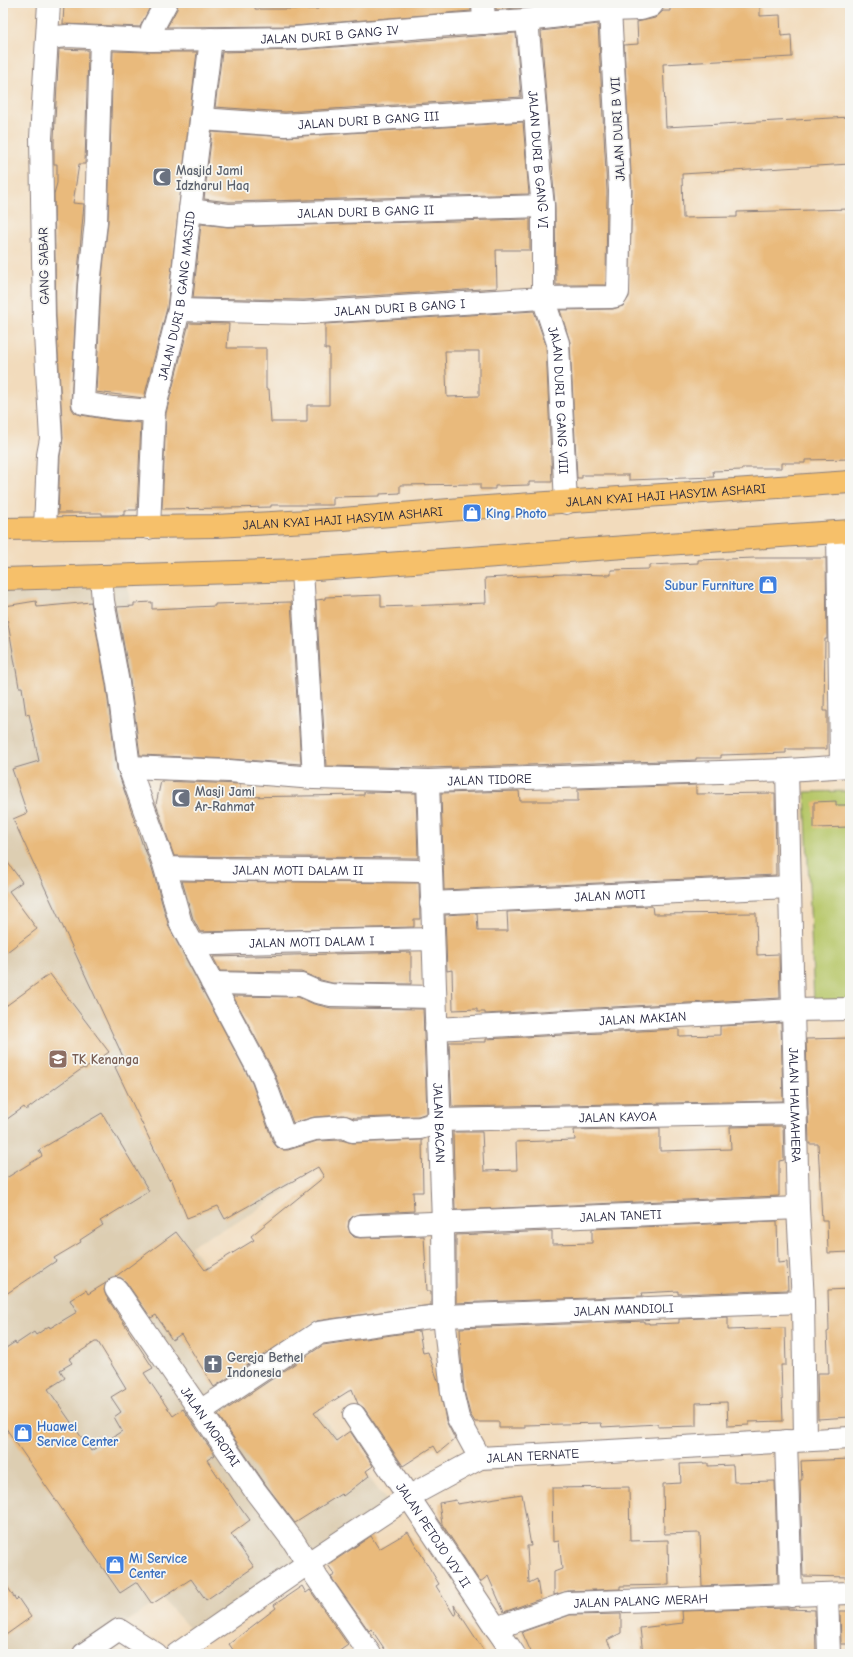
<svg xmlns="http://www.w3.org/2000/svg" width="853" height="1657" viewBox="0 0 853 1657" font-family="'Comic Neue',sans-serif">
<rect width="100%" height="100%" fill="#f6f6f2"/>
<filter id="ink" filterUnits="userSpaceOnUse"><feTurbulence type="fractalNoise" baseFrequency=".025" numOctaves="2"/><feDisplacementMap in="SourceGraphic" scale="8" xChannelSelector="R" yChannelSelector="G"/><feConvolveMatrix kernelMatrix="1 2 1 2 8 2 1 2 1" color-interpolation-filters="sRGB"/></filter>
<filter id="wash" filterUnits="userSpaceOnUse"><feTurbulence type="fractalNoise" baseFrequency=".012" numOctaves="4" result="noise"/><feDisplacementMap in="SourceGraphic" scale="16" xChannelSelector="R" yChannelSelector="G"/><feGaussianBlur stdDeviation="0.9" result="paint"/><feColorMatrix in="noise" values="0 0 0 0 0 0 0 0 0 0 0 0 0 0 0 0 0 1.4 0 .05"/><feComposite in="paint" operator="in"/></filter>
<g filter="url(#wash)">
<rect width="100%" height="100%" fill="#f2dbbc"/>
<!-- built -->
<path fill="#ddceb2" d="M128,580L140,779L178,868L199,933L230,998L245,1025L296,1183L251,1214L191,1246L390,1505L199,1639L162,1598L80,1654H3V583Z"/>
<!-- green -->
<path fill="#b7c769" stroke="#6c7452" d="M850,791V1000L814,1002L805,792Z"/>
<g id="blocks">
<!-- building -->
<g fill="#e9ba7b" fill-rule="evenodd">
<path d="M64,3H152L140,27L63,24Z"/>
<path d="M178,3H255V9H318V3H471V11L294,26L167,27L177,9Z"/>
<path d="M496,3H564L496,10Z"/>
<path d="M670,3H760V16L780,15L781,36L791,35L792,57L663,64L666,127L850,117V164L682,174L683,218L737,217V212L850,209V347H849L850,459L805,460V463H781V468H742V470L713,471L714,477L629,480V475H582V478H577L570,342L560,310L613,309L623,306L629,297L632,191L624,45L638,44L637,22L655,18L663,11H670Z"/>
<path d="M598,24L607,191L606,285H556L555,205L541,31Z"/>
<path d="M516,33L521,97L285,112L215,107L222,52L296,50Z"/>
<path d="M59,49L88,50L85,164H79L73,203L84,204L77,284L71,403L72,409L75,413L81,415L111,420L141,423L137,510H124V515H102V513H58L60,456L63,438L56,317L54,194L57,183V164H54V138Z"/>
<path d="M113,51L151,52H197L167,308L144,398L96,392L101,286L108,222Z"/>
<path d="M523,122L529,194L229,202L204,199L212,132L286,137Z"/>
<path d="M530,219V250H496L497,288L304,300L193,298L201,224L228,227Z"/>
<path d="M534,311L546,345L552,482H529V485L495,486V489H480V484L400,485V493L380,494V496L333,497V505H271V507L228,508L162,509L166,413L189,323L229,324L227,348H266V389H269L271,422H307V405H329V349H325V324ZM445,351H479V396L447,397Z"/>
<path d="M755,558H826L827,639H825L824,711H827V749H786V753L721,755V758H696V760L428,768L326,766L316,600L325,599V597L381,595V607L486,603L485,578L564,574L611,575V570L649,569V565L698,563V560Z"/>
<path d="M36,601L37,607L91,602L106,685L117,769L145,852V849L152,868L169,927L252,1083L273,1142L277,1147L282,1150H288L317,1141L341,1140L353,1143L422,1140L423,1192H413L414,1211L359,1214L353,1216L349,1220L348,1227L350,1233L354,1237L360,1238L424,1236L427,1291H431V1305L316,1321L214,1387L181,1334L172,1340L156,1315L151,1318L126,1282L121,1278L115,1277L176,1232L205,1270L254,1240L251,1236L324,1177L318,1167L225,1219L218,1206L187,1218L171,1178L169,1180L115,1067L125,1061L13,819L27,813L12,769L39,761L29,714L26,715L22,687H19L5,606Z"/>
<path d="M152,602V609L215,606V604L291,602L301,764L230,759L140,755L130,681L117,607L134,606V603Z"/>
<path d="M161,781L240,784V797L364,795V792L416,793L418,858L174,856L156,804Z"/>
<path d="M696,785V794L775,793L776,875L444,890L441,793L519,791L520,801H578V789Z"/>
<path d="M836,801V805H850V827L814,828V802Z"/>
<path d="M3,856L22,882L9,891L37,929L3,955Z"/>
<path d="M182,881L419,883L420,919H414V927L200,932L193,919Z"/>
<path d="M652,906L653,914L756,913L757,955L779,954L780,998L485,1014V1012H477V1009L453,1010L452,970L447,971L445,915L477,913L478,931H508L507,912Z"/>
<path d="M411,952V984L332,983L321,980L301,972L220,971L213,957Z"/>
<path d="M50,974L109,1052L85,1069L83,1068L59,1085L26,1110L24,1107L3,1122V1008Z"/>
<path d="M233,996L298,997L314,1004L331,1008L423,1009L427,1113L418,1116L355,1118L343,1115L314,1117L293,1123L274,1072Z"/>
<path d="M781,1023L783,1101L452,1107L449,1042H486V1039L679,1029V1036L720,1035V1026Z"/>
<path d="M850,1038V1252L828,1253L827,1220H822L818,1144H809L806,1039Z"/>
<path d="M102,1113L149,1191L100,1221L103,1225L80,1240L81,1242L54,1258L56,1261L3,1296V1180L42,1156L39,1150Z"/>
<path d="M783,1126L784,1160L779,1161V1196L455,1210L453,1132H482L484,1171L517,1170L516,1142L575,1140L574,1130L660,1128V1151L731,1149L730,1127Z"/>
<path d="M777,1221L778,1263L787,1262L788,1290L678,1294V1291L642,1293L643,1296L456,1303V1235L552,1231V1244L592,1243V1229Z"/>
<path d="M106,1283L104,1290L106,1296L153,1368L144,1373L173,1416L183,1409L215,1455L207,1460L238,1506L239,1505L250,1520L231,1534L254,1567L206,1600L191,1579L152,1604L137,1582L120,1593L3,1424V1350L15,1342L16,1344L34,1332L36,1335L49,1326L50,1328L77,1312L70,1300L86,1290L88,1294ZM95,1342H98L126,1388L111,1397L121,1412L114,1417L122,1431L91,1451L48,1389L65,1378L60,1370L72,1363L69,1359Z"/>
<path d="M850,1289V1417L818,1419L817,1373H829L827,1332L829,1331L828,1290Z"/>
<path d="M728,1317V1330L785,1328L786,1365H781L783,1421L749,1422V1425L728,1426L727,1402L696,1403V1426L658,1427V1424L602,1427L601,1423L525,1425V1428H499V1422H475L470,1414L464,1390L461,1356L460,1328L644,1321V1323H649V1324L679,1323V1319Z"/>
<path d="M419,1331L423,1353L428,1352L439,1384L446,1421L455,1439L438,1453L434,1446L403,1466L364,1408L358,1404L352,1389L314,1413L336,1441L350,1431L373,1466L366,1471L369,1476L343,1496L341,1494L295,1523L266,1485L218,1415L323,1345Z"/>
<path d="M850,1459V1577L803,1576L800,1480H802L801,1461Z"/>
<path d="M708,1463V1466L733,1465L734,1482L775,1481L778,1583L702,1586L700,1533L664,1534L663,1484L681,1483L680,1464Z"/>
<path d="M629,1487L630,1541L668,1540L669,1585L620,1586V1589L568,1591L554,1595V1572L562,1569L559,1541L553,1542L552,1488Z"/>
<path d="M522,1494L531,1546H527L529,1583L537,1579L540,1599L504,1612L488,1576L480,1582L442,1524L439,1503L456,1500L457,1504Z"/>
<path d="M408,1532L439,1584L436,1586L454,1615H456L454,1605L486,1654H388L371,1629L369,1631L331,1577L335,1575L328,1565L371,1536L379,1549Z"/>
<path d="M3,1580L16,1600L18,1598L31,1617L3,1637Z"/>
<path d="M302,1586L306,1593L310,1590L348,1645L335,1654H236L229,1644L276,1608L274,1605Z"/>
<path d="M788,1608V1609L815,1610L816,1654H643L640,1628L683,1623L682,1611Z"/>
<path d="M840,1611H850V1644H841Z"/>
<path d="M621,1614V1633L607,1640L614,1654H532L522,1632L570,1615Z"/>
</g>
</g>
</g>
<g filter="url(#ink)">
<use href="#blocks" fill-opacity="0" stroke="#8a7e7c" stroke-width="1"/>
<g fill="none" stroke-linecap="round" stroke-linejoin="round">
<defs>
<g id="minor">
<path d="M483,3L484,23"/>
<path id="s1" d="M527,20L535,109L539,169L543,206V298L558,343L566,503"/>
<path d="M101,37L96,222L89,285L83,403L113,408L154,411"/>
<path id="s2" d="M47,38L67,36L151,40L295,38L435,26L527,20L610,10L641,9L651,6L653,3"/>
<path d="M151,40L152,29L166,3"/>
<path id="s3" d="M201,119L285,125L535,109"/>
<path id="s4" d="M190,210L228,215L543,206"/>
<path id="s5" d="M179,310L304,313L543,298L611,297L616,296L618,292L620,191L610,10"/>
<path id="s6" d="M149,528L154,411L179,310L190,210L211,39"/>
<path d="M45,529L48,455L51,439L44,317L41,138L49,3"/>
<path d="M838,532L841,766"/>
<path d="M302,570L314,778"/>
<path id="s7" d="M101,576L103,601L118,683L129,767L164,864L181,924L263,1078L285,1138L315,1129L344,1127L352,1131L420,1128L430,1125L439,1120L796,1113"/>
<path id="s8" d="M129,767L229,771L314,778L428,781L787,770L850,766"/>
<path id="s9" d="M787,770L798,1208L803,1302L805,1439"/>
<path id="s10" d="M428,781L443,1223L444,1316L452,1392L458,1418L480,1458"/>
<path id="s11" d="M166,868C254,871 342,869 430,871"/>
<path id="s12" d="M431,903L790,887"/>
<path id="s13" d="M193,945C272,941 352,941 432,939"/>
<path d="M212,983L301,985L317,992L331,995L435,997"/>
<path id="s14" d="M436,1029L793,1010L850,1009"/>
<path id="s15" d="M360,1226L798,1208"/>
<path id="s16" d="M116,1289L256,1492L294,1542L315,1575L370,1654"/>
<path id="s17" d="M208,1406L318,1333L422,1318L444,1316L803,1302"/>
<path id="s18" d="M354,1415L496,1628L514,1654"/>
<path d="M786,1441L791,1596"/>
<path d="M827,1594L829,1654"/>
<path id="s19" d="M496,1628L568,1603L850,1593"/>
<path d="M84,1654L119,1630L156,1654"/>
<path id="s20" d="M177,1654L307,1564L408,1497L480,1458L850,1438"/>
</g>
<g id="primary">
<path id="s21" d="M3,529L216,526L343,519L473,508L850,482"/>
<path d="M3,579L302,570L850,531"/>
</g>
</defs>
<!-- minor casing -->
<use href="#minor" stroke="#8a7e7c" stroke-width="24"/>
<!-- primary casing -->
<use href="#primary" stroke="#8a7e7c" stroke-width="24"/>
<!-- minor -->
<use href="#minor" stroke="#fff" stroke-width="22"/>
<!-- primary -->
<use href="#primary" stroke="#f6c06b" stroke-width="22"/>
</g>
</g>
<!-- icons -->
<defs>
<symbol id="mosque-square" viewBox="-11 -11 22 22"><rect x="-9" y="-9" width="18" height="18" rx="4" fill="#6b7280" stroke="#f6f6f2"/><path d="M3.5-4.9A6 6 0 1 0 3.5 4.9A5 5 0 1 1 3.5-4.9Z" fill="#fff"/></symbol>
<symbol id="shop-square" viewBox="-11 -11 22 22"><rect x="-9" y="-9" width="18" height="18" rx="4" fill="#3f7fe0" stroke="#f6f6f2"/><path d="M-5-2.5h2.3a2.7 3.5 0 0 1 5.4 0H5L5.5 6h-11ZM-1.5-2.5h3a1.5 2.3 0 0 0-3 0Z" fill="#fff"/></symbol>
<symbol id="school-square" viewBox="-11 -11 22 22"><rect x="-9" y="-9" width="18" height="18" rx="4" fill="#8d6e63" stroke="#f6f6f2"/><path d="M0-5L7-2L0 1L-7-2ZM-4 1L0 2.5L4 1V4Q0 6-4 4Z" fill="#fff"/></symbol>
<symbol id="church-square" viewBox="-11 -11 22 22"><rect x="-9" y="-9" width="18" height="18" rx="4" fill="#6b7280" stroke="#f6f6f2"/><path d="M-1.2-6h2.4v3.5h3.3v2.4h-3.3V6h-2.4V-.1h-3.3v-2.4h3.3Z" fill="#fff"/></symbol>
</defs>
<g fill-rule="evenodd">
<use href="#mosque-square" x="151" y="166" width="22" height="22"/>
<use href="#shop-square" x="461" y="502" width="22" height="22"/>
<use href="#shop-square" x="757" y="574" width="22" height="22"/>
<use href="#mosque-square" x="170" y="787" width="22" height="22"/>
<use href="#school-square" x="47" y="1048" width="22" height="22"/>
<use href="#church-square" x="202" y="1353" width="22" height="22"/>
<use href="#shop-square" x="12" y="1422" width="22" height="22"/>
<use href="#shop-square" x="104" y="1554" width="22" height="22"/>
</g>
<g text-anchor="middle" stroke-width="3.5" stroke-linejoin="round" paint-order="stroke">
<!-- street labels -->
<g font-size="13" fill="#22223b" stroke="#f6f6f2">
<text dy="5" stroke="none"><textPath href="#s2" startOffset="283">JALAN DURI B GANG IV</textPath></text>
<text dy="5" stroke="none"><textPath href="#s3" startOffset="168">JALAN DURI B GANG III</textPath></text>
<text transform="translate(617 129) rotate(-93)" y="5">JALAN DURI B VII</text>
<text dy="5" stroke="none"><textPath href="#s1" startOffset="140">JALAN DURI B GANG VI</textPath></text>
<text dy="5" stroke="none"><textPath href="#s4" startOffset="176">JALAN DURI B GANG II</textPath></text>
<text transform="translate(43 266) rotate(-91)" y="5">GANG SABAR</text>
<text dy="5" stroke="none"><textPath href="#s6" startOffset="235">JALAN DURI B GANG MASJID</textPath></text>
<text dy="5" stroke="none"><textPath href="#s5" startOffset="221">JALAN DURI B GANG I</textPath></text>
<text dy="5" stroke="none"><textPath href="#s1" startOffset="383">JALAN DURI B GANG VIII</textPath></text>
<text dy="5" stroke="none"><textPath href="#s21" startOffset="664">JALAN KYAI HAJI HASYIM ASHARI</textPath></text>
<text dy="5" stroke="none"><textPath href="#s21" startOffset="340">JALAN KYAI HAJI HASYIM ASHARI</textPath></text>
<text dy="5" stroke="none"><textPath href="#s8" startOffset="361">JALAN TIDORE</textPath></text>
<text dy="5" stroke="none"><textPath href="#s11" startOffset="132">JALAN MOTI DALAM II</textPath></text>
<text dy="5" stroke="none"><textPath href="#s12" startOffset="179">JALAN MOTI</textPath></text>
<text dy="5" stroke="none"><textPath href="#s13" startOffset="119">JALAN MOTI DALAM I</textPath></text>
<text dy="5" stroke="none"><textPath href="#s14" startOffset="207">JALAN MAKIAN</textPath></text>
<text dy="5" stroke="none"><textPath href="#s9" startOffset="335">JALAN HALMAHERA</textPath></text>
<text dy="5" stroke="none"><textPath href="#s7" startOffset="934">JALAN KAYOA</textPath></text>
<text dy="5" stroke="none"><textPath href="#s10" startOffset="342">JALAN BACAN</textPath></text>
<text dy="5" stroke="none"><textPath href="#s15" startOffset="261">JALAN TANETI</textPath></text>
<text dy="5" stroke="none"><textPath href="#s17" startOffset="439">JALAN MANDIOLI</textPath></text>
<text dy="5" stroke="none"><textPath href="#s16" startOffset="167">JALAN MOROTAI</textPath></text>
<text dy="5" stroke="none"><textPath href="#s20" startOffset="414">JALAN TERNATE</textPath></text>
<text dy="5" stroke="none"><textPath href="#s18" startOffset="144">JALAN PETOJO VIY II</textPath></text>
<text dy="5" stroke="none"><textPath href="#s19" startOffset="149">JALAN PALANG MERAH</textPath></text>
</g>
<!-- worship labels -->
<g font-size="13" font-weight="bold" fill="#5b616d" stroke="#f6f6f2" text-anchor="start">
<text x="176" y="175">Masjid Jami<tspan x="176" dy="15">Idzharul Haq</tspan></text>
<text x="195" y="796">Masji Jami<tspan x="195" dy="15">Ar-Rahmat</tspan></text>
<text x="227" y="1362">Gereja Bethel<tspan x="227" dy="15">Indonesia</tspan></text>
</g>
<!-- shop labels -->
<g font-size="13" font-weight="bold" fill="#366cbe" stroke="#f6f6f2" text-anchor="start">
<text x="486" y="518">King Photo</text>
<text x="754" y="590" text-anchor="end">Subur Furniture</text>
<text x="37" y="1431">Huawei<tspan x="37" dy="15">Service Center</tspan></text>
<text x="129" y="1563">Mi Service<tspan x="129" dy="15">Center</tspan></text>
</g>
<!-- education labels -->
<g font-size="13" font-weight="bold" fill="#785e54" stroke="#f6f6f2" text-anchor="start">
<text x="72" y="1064">TK Kenanga</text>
</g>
</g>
<!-- margin -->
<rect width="853" height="1657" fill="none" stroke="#f6f6f2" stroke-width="16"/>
</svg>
